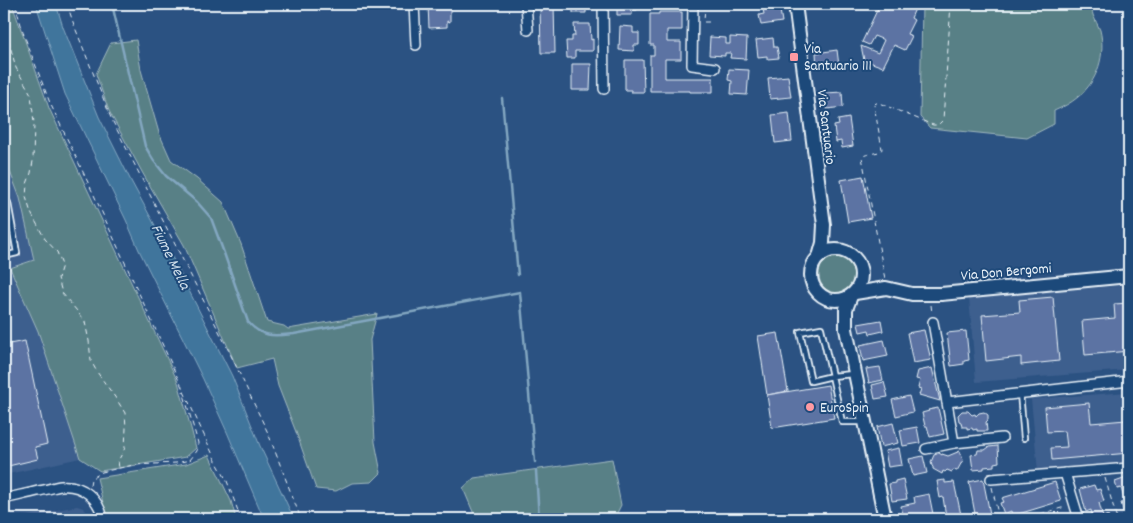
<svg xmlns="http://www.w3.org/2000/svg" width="1133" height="523" viewBox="0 0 1133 523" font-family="Dekko,sans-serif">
<rect width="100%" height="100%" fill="#2b5282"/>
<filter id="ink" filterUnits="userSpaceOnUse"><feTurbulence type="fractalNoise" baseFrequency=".02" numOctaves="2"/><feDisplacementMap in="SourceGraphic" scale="10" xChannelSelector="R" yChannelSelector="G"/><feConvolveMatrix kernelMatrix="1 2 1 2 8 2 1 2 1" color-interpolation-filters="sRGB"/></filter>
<g filter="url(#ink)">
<!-- built -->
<g fill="#3d5f8e">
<path d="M4,156L20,198L34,260L10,269L38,331L80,458L4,475Z"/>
<path d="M1129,285V370L976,382L969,298Z"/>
<path d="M1129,392V463L1038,472L1031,399Z"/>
<path d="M77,506L83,508L88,513L91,519H12Z"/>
</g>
<!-- green -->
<g fill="#598086" stroke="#a0b8bf">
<path d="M4,4H12L49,108L178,382L192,432L196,448L186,457L100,471L80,458L38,331L10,268L34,260L20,198L4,156Z"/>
<path d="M922,4H1065V5L1081,6L1082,4H1092C1092,8 1092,12 1093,15C1095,20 1098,25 1100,30C1106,54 1098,81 1078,97C1071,103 1063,107 1054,111V124L1027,138L930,128L920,117Z"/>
<path d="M136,40L141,70L159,133L171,160L197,179L223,202L241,244L267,322L284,326L288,329L377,314L370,340L375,442L381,473L372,482L352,483L336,491L316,489L296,432L278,386L272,359L237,368L184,245L142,172L109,111L96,74L111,43Z"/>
<circle cx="838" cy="275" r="19"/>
<path d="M209,455L231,501L236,519H107L97,478L186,464Z"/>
<path d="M612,459L621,505L614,519H476L463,488L474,478Z"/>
</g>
<!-- water -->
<path fill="#3f759c" stroke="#83a7c1" d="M36,4H56L63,27L99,117L131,181L170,253L232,376L260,446L294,519H264L227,432L203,379L139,250L126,220L65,94Z"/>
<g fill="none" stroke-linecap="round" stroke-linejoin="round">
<!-- stream -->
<g stroke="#83a7c1" stroke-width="2.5">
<path d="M112,4L145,146L154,161L166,176L197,202L211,218L224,253L248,322C262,338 274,336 294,334L520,292L535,462"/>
<path d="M502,98L518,275"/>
<path d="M536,471L539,519"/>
</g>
</g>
<!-- building -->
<g fill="#5c73a3" stroke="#e8f1f8">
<path d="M428,4H450V22L447,21V27L429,28Z"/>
<path d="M540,4H554L555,53H541Z"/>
<path d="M573,4H590V6H586V13H573Z"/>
<path d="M617,4H637V10H632V15H617Z"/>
<path d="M762,4H782V10H780L782,22L761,25L759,15L764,14Z"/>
<path d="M880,4H917L911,18L914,20L907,34L912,36L905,50L894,45L883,67L864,60L861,46L878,53L884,40L874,36L869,45L862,42Z"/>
<path d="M659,12H682V30H667V42H681V59H665V78H713V92H690V91H650V55H654V45H650V14H659Z"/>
<path d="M574,24H590L591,40L593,39V51H575V58H567L566,41H572V36H575Z"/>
<path d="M620,26L633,27V33H639V45H634V51L619,50Z"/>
<path d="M710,37L726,38V44H730V37L747,38L746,59L730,58L731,53H725V56L709,55Z"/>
<path d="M773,38L774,47H777L779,58L767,59V56L758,57L756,40Z"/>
<path d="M837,50L839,66L817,68L816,53Z"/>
<path d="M625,60H643L644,92H631V90H625Z"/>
<path d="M572,64H591L590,90H572Z"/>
<path d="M729,69L749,70L747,95L731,94L732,81L728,80Z"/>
<path d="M788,76L791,97L770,99L768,78Z"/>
<path d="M842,92L843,107L827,109L826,93Z"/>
<path d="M789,113L792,141L775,143L772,115Z"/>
<path d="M849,118L853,146L842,148L841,141L836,142L834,126L839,125L838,120Z"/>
<path d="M863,176L871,218L848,222L841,180Z"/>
<path d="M4,215L11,247L4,249Z"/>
<path d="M1053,297L1059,361L1021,365V357L986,361L982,315L1020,312L1019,300Z"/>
<path d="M1129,303V351L1085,355L1082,321L1115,318L1114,304Z"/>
<path d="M881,320L883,331L870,334L869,330L860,332L858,324Z"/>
<path d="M924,330L931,360L913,363L907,333Z"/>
<path d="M966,331L969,360L964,361V364L951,366L947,333Z"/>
<path d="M778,333L788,391L767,395L758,336Z"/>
<path d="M884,340L888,356L863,361L860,345Z"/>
<path d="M25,341L47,444L35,447L38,459L4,467V345Z"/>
<path d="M880,367L883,380L869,383L866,369Z"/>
<path d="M932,368L940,401L919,395L921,389L918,388L920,380L916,379L918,371Z"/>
<path d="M884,382L888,397L875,399L872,385Z"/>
<path d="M828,385L834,418L772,428L767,395Z"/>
<path d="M909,396L913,412L896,416L892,400Z"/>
<path d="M1089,403L1091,423L1126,420L1125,404H1129V453L1052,460L1051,448L1067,447L1065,431L1047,432L1045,407Z"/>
<path d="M938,408L944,434L930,437L927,426H925L922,413L929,411L928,410Z"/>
<path d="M962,411H968L972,415L975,414L976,416L979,413L984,412L988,415V420L986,422L987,431H977V429L973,430L972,428L967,429V427H962L961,422L959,421L958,415Z"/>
<path d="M893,423L898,443L881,447L877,427Z"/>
<path d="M917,427L920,443L903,446L900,430Z"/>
<path d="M998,446L999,462L994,463V466L984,467V469L973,470L971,455L977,454L978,450H985L989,447Z"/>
<path d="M899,448L902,465L888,467L885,451Z"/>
<path d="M960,451L963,460L957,471L953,470L952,472L947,470L945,472L943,471L942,474L933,469V467L932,466L931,462L934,455L939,453L942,455V454L948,456Z"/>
<path d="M923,456L927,473L913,476L909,459Z"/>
<path d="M1129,477V518L1128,514L1125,515L1121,503L1125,502L1121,488L1117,489L1115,482Z"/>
<path d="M903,479L907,499L892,501L889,484L895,483V481Z"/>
<path d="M983,479L991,519H976L969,482Z"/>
<path d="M945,480V483L954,482L961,515L946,517L943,497L940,498L937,481Z"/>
<path d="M1055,482L1061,501L1012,516L1011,511L1004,514L1000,503L1004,502L1002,498Z"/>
<path d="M1094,485L1096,490L1100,489L1104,501L1099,503L1103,517L1108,515L1109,519H1090L1089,517L1092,516L1091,510L1086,512L1080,489Z"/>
<path d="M929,494L934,519H919L918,517L904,519L901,506L915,503L914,497Z"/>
<path d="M1064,514L1065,519H1046Z"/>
</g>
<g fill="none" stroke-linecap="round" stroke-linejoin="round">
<defs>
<g id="lane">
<path d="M4,204L8,203L17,253L4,256"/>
<path d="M853,374L832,376L821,328L800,332L811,381L832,376L842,422H864"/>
<path d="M1020,393L1024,438"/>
</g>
<g id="street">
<path d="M414,4L416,45"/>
<path d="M526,4L528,30"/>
<path d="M603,4L604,89"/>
<path d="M693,4L692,65L715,68"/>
<path d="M933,322L954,443L1002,438"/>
<path d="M947,402L1129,381"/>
<path d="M926,449L954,443"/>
<path d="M1065,473L1079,519"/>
<path d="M991,479L1129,468"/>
<path d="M4,499C15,496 27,494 38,491C46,490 54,487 61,486C83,484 99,499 103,519"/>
</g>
<g id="secondary">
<path d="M795,4L824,225L823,243L819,257"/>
<circle cx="836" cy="275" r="25"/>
<path d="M855,293L886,288L912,294H941L1129,276"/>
<path d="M851,296L846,309V329L885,519"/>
</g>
</defs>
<!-- lane casing -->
<use href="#lane" stroke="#e8f1f8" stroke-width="8"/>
<!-- street casing -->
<use href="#street" stroke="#e8f1f8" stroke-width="12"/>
<!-- secondary casing -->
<use href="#secondary" stroke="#e8f1f8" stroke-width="16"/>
<!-- path -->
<g stroke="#e8f1f8" stroke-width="1" stroke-dasharray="5 4" stroke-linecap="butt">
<path d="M15,4L24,35L50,103L94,195L214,457L227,481L241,519"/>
<path d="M67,4L74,25L111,118L225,343L268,433L301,519"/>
<path d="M705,4L704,22H709"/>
<path d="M4,23L16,68L31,94L34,123L33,161L31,173L27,184L26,197L31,213L45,239L57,252L62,265L58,278L62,293L77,311L85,322L89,341L91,361L97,372L117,400L125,413L126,428L125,448L118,461L119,468"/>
<path d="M885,278L884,274L862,157C867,153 875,154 881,151L882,149L874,105L876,103H879L933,125H938L943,120L951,4"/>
<path d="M931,305L932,313"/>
<path d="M1105,478L1117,519"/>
<path d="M90,485L91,479L102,472L133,465L176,463L190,460L197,451L198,443L183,391"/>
<path d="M992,487L999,519"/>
<path d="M1023,519L1065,507"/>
</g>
<!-- lane -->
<use href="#lane" stroke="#1f4a7a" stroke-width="4.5"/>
<!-- street -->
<use href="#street" stroke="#1f4a7a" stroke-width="9"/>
<!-- secondary -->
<use href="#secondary" stroke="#1f4a7a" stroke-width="12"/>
</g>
</g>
<!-- markers -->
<g fill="#ff9aa2" stroke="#1f4a7a" stroke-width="2">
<rect x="789" y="52" width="10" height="10" rx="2.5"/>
<circle cx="810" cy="407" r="5"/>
</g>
<g text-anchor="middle" stroke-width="4" stroke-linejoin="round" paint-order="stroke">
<!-- poi labels -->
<g font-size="15" fill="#e8f1f8" stroke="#1f4a7a" text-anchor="start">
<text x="804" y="53">Via<tspan x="804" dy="17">Santuario 111</tspan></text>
<text x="820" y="412">EuroSpin</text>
</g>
<!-- street labels -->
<g font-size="15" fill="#e8f1f8" stroke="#1f4a7a">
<text transform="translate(827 127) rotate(83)" y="5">Via Santuario</text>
<text transform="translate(1006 271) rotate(-5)" y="5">Via Don Bergomi</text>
</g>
<!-- water labels -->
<g font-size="16" font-style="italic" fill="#cfdeea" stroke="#1f4a7a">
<text transform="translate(172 256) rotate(64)" y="6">Fiume Mella</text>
</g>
</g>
<!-- margin -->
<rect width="1133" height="523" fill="none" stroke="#1f4a7a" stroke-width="20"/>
<rect x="10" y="10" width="1113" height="503" fill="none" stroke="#e8f1f8" stroke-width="2" filter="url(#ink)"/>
</svg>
